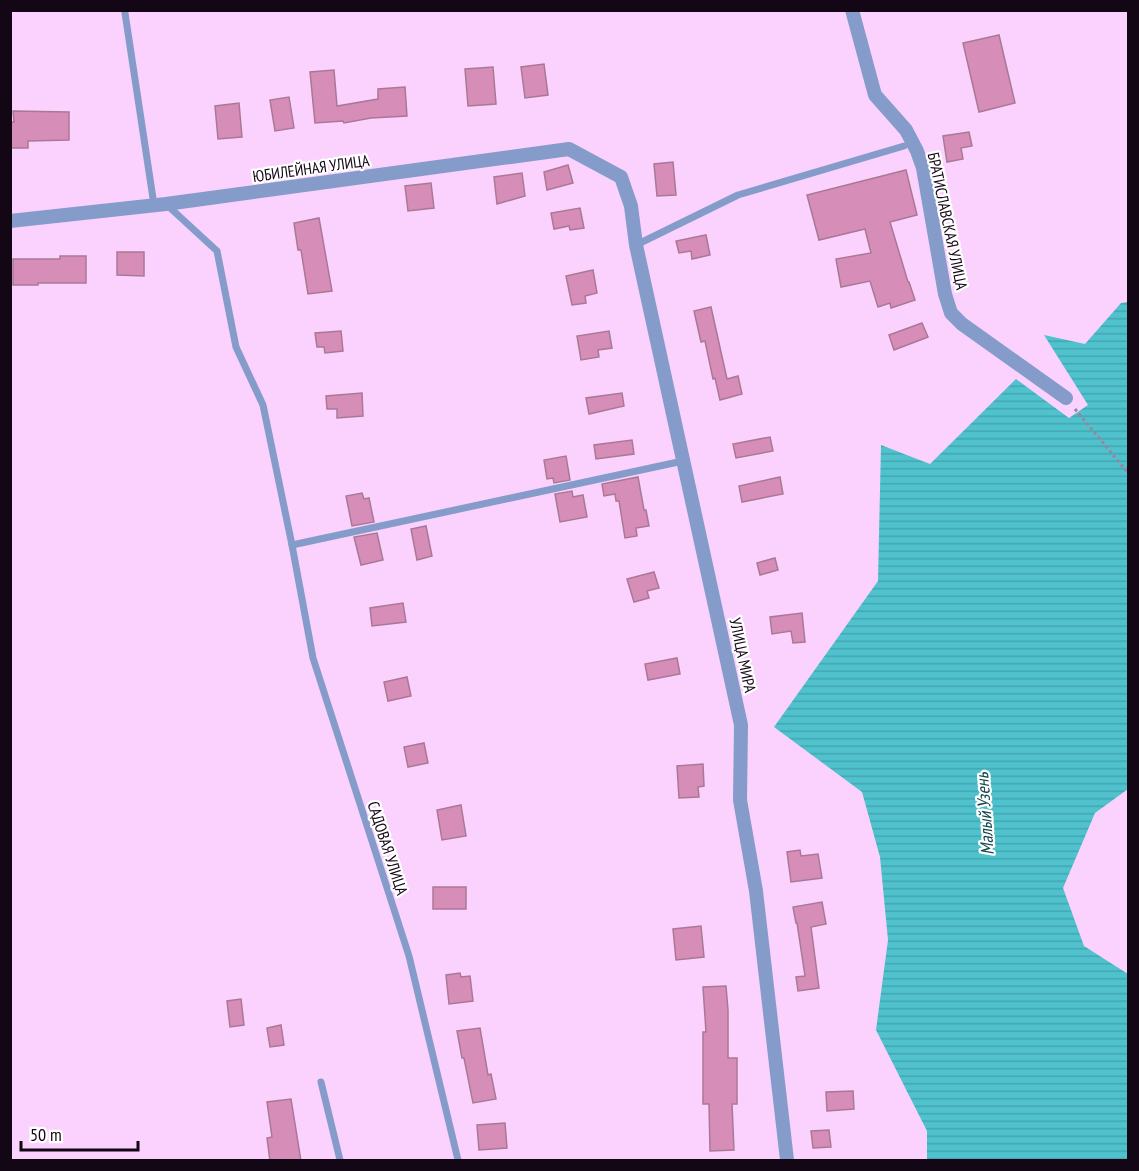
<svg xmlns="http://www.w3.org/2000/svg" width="1139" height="1171" viewBox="0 0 1139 1171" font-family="'PT Sans Narrow',sans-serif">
<defs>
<pattern id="water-rules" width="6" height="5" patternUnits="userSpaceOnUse" patternTransform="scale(1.5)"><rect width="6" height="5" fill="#4fc2cd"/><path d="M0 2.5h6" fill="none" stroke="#44a5af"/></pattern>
</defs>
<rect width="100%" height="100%" fill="#fad2fd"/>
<!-- water -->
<path fill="url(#water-rules)" d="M1128,302V789L1095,813L1063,888L1084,946L1128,974V1160H927V1131L876,1030L888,940L880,857L862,792L774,727L878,581L881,445L930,464L1016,379L1069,418L1088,405L1044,335L1085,344L1121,303Z"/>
<!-- building -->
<g fill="#d68eb8" stroke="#aa7895" stroke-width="1.5">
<path d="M999,35L1015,103L979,112L963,43Z"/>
<path d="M544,64L548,95L525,98L521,67Z"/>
<path d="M493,67L496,104L468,106L465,69Z"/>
<path d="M334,70L337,106L378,99V89L405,87L407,116L371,118L344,123L343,121L315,123L310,72Z"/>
<path d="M289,97L294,128L275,131L270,100Z"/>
<path d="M239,103L242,137L218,139L215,106Z"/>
<path d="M13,111L69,112V140L28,141V148H10V122H14Z"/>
<path d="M969,132L972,146L961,148L963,159L947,162L943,136Z"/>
<path d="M673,162L676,195L657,196L654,164Z"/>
<path d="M568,165L573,183L547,190L544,172Z"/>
<path d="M906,170L917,215L890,222L908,282H909L915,300L891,308L890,303L878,307L870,281L841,287L836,259L871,253L865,229L819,240L807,195Z"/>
<path d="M522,173L525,196L497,204L494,177Z"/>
<path d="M431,183L434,208L408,211L405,186Z"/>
<path d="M580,208L584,228L570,230L569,226L554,229L551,213Z"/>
<path d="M319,218L332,291L308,294L301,250H298L294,223Z"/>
<path d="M706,235L710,255L692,259L691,251L679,253L676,241Z"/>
<path d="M117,252H144V276L117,275Z"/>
<path d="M60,256H86V283H38V285H13V259H60Z"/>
<path d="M593,270L597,293L585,296L586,303L572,305L566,276Z"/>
<path d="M711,307L727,379L738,376L742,394L720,400L715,378L713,379L705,341L701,342L694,311Z"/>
<path d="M922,323L928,337L894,350L889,335Z"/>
<path d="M341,331L343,351L325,353L324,347H317L315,333Z"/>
<path d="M609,331L612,348L598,350L599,357L581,360L577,336Z"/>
<path d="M362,393L363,416L337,418V409H327L326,396Z"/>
<path d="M622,393L624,406L589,414L586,398Z"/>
<path d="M770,437L773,451L736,458L733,444Z"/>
<path d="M632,440L634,454L596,459L594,445Z"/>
<path d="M566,456L570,480L554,483L553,478L547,479L544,460Z"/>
<path d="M638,477L644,510H646L649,526L636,528L637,536L625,538L619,501H616L615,494L604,496L602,484Z"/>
<path d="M780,477L783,494L742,502L739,486Z"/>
<path d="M572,491L573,497L583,495L587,517L560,522L555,494Z"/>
<path d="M362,493L364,499L369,498L374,522L352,526L346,496Z"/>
<path d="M426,526L432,556L417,560L411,529Z"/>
<path d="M377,533L383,560L361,565L354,537Z"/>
<path d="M775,558L778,570L760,575L757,563Z"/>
<path d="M654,572L659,588L647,591L649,598L634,602L627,579Z"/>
<path d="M403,603L406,622L372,626L370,608Z"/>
<path d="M802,613L805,642L793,643L791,631L772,634L770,617Z"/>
<path d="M677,658L680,674L648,680L645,664Z"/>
<path d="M407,677L411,696L388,701L384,682Z"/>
<path d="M424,743L428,763L408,767L404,747Z"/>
<path d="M703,764L704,786L698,787L699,797L679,798L677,766Z"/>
<path d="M461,805L466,836L442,840L437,810Z"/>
<path d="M800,850L801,856L818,854L822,878L791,882L787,852Z"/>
<rect x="433" y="887" width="33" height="22"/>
<path d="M822,902L826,924L811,927L819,988L798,991L796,977L805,976L797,923H796L793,907Z"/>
<path d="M701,926L704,957L676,960L673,929Z"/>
<path d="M460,973L461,977L470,976L473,1001L449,1004L446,975Z"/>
<path d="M726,986L728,1010V1058H737V1104H732L734,1150L710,1151L709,1104H703V1032H706L703,987Z"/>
<path d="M241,999L244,1025L230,1027L227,1001Z"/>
<path d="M281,1025L284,1045L270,1047L267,1028Z"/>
<path d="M480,1028L488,1075L491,1074L496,1099L473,1103L464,1058H462L457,1031Z"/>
<path d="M853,1091L854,1109L827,1111L826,1092Z"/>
<path d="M291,1099L301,1161H270L267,1138L272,1137L267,1102Z"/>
<path d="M505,1123L507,1148L479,1150L477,1125Z"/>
<path d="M829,1130L831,1147L813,1148L811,1131Z"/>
</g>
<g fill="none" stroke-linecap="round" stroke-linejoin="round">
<!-- path -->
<path stroke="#9f82a1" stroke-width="3" stroke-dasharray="3 3" stroke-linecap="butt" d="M1075,409L1128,473"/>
<!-- service -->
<g stroke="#859cca" stroke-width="7">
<path d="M125,10V13L154,205"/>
<path d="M167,205L217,251L236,347L263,405L292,545L313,658L409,956L458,1160"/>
<path d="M636,245L738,195L904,146"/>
<path d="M292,545L683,461"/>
<path d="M321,1082L340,1160"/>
</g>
<!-- minor -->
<g stroke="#859cca" stroke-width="14">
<path d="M852,10L875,95L906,130L917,151L923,168L945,294L951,313L962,324L1066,398"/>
<path d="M10,221L166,204L569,149L621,177L631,206L636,245L741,725L740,800L756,891L787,1160"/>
</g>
</g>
<g text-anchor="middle" stroke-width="4.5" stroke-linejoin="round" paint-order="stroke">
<!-- street labels -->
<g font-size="16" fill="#140715" stroke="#fff">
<text transform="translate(311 168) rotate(-8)" y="6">ЮБИЛЕЙНАЯ УЛИЦА</text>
<text transform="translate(948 221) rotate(78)" y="6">БРАТИСЛАВСКАЯ УЛИЦА</text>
<text transform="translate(743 655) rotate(78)" y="6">УЛИЦА МИРА</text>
<text transform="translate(388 848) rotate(72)" y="6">САДОВАЯ УЛИЦА</text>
</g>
<!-- water labels -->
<g font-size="18" font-style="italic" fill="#114549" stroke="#fff">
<text transform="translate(985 814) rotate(-94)" y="6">Малый Узень</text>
</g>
</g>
<!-- border -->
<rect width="1139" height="1171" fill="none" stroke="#140715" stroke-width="24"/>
<!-- scale -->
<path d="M21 1141v9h117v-9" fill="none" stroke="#140715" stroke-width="3"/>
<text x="30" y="1141" font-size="18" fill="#140715" stroke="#ffffff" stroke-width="4.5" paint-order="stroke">50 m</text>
</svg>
